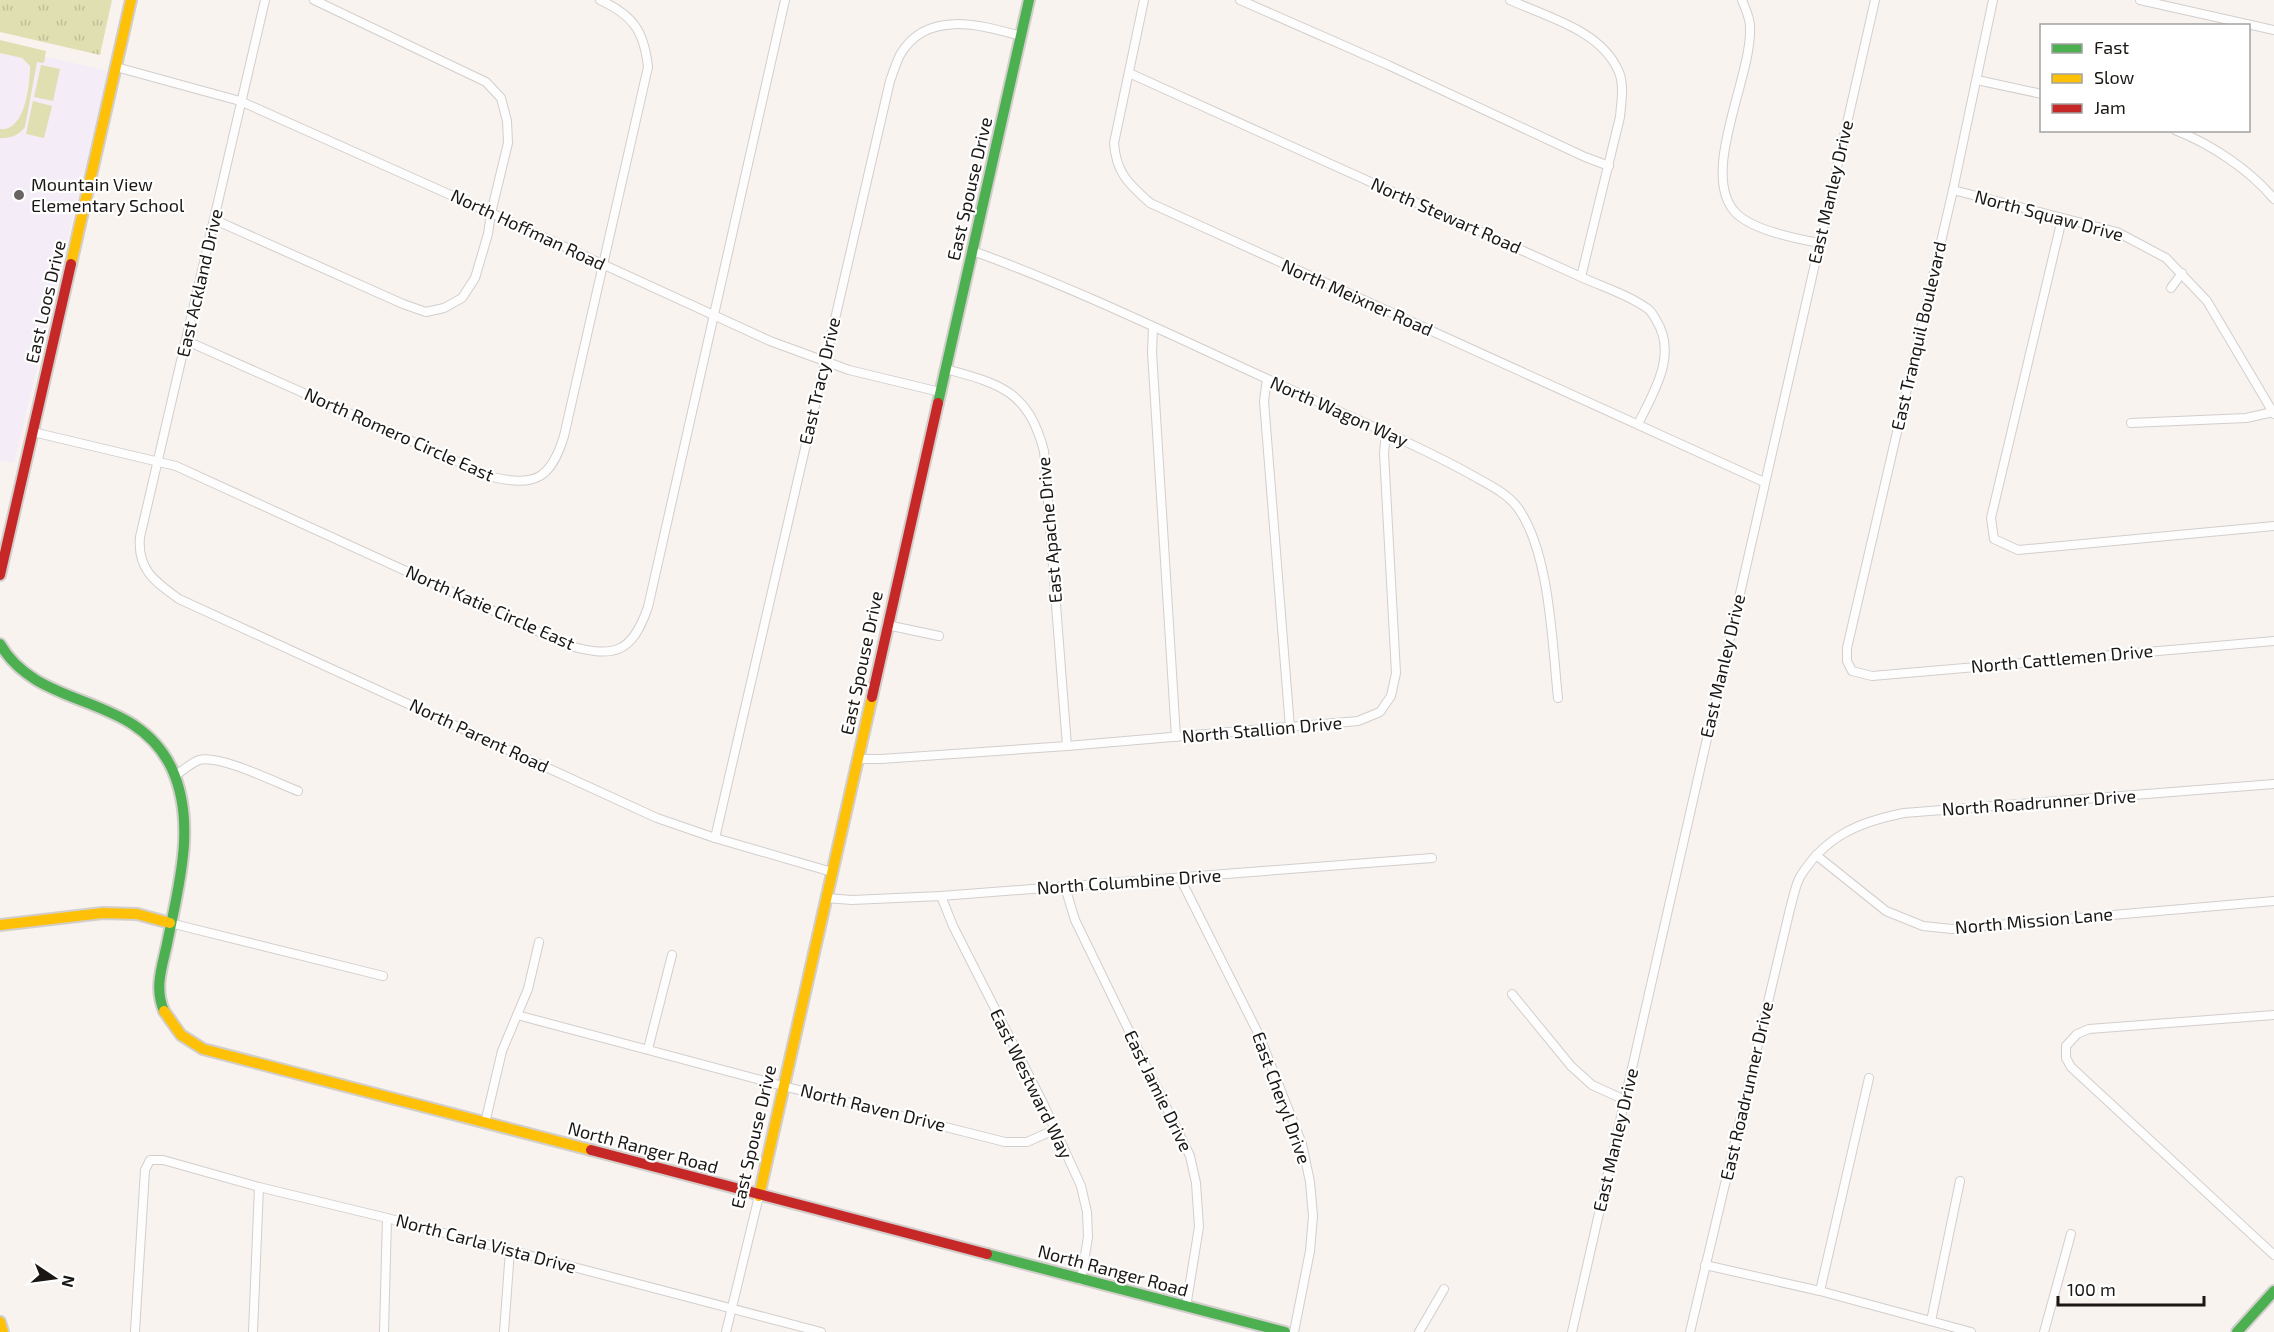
<svg xmlns="http://www.w3.org/2000/svg" width="2274" height="1332" viewBox="0 0 2274 1332" font-family="'Exo 2',sans-serif">
<defs>
<pattern id="park-tufts" width="24" height="20" patternUnits="userSpaceOnUse" patternTransform="scale(1.5)"><rect width="24" height="20" fill="#dfdfb2"/><path d="M3 7l-1-3M5 7V3M7 7l1-3M15 17l-1-3M17 17v-4M19 17l1-3" fill="none" stroke="#bfbf98"/></pattern>
</defs>
<rect width="100%" height="100%" fill="#f8f3ef"/>
<!-- education -->
<path fill="#f4ecf6" d="M0,46L108,71L14,463L0,460Z"/>
<!-- grass -->
<g fill="#dfdfb2">
<path d="M0,40L46,51L44,63L37,62L25,127C18,136 11,138 0,138V129C25,132 30,85 30,66L22,58L0,53Z"/>
<path d="M41,65L60,69L53,101L34,97Z"/>
<path d="M33,101L52,106L44,138L26,134Z"/>
</g>
<!-- park -->
<path fill="url(#park-tufts)" d="M0,0H112L100,55L0,32Z"/>
<g fill="none" stroke-linecap="round" stroke-linejoin="round">
<defs>
<g id="street">
<path d="M265,0L140,537C137,569 154,581 179,599L657,818L715,838L832,872"/>
<path d="M1144,0L1114,143C1116,173 1129,184 1150,203L1764,482"/>
<path d="M1240,0L1388,65L1585,157L1609,166"/>
<path d="M1510,0C1547,17 1600,30 1618,70C1625,84 1621,103 1620,117L1581,277"/>
<path d="M1742,0C1745,8 1750,18 1750,26C1753,76 1699,172 1735,212C1751,230 1797,239 1820,243"/>
<path d="M1993,0L1953,190L1847,648V661L1852,671L1872,676L2274,641"/>
<path d="M2140,0L2274,30"/>
<path d="M116,67L240,101L491,213L770,341L849,370L940,392"/>
<path d="M1129,73L1581,277C1603,287 1629,295 1648,309C1652,312 1654,316 1656,320C1678,354 1654,392 1638,424"/>
<path d="M1977,80L2042,94"/>
<path d="M2175,130C2211,144 2250,170 2274,199"/>
<path d="M1953,190L2117,232L2166,258L2207,301L2274,414"/>
<path d="M2062,219L1991,518L1994,539L2018,550L2274,526"/>
<path d="M215,220L403,304L426,312L444,308L462,298L475,278L488,234L491,213L508,143L507,121L501,98L486,82L314,0"/>
<path d="M973,251C1089,293 1201,350 1314,400C1366,424 1420,446 1470,474C1487,484 1506,492 1518,508C1550,553 1552,643 1558,698"/>
<path d="M2171,288L2182,273"/>
<path d="M1153,327L1152,352L1176,737"/>
<path d="M187,341L492,477C535,487 551,479 564,436L648,67C644,31 633,15 600,0"/>
<path d="M946,369C1001,384 1028,391 1044,451L1067,746"/>
<path d="M1267,379L1264,401L1290,728"/>
<path d="M2131,423L2246,418L2273,412"/>
<path d="M33,432L176,466L570,646C615,658 632,653 648,607L785,0"/>
<path d="M887,625L939,636"/>
<path d="M859,759H881L1067,746L1358,721L1380,712L1391,696L1396,673L1384,453L1386,433"/>
<path d="M175,776C182,771 191,763 199,760C219,754 277,783 298,791"/>
<path d="M715,838L890,81C893,73 896,63 900,55C926,9 981,25 1021,36"/>
<path d="M1816,855L1886,911L1923,926L1952,929L2274,901"/>
<path d="M1180,878L1259,1035L1302,1144L1310,1182L1313,1216L1310,1251L1294,1332"/>
<path d="M1065,887L1075,920L1190,1156L1196,1183L1199,1227L1186,1307"/>
<path d="M941,896L953,926L1043,1103L1081,1186L1087,1212L1088,1237L1081,1280"/>
<path d="M826,898L852,900L941,896L1432,858"/>
<path d="M170,923L383,976"/>
<path d="M1512,994L1571,1066L1592,1085L1625,1100"/>
<path d="M517,1015L783,1086L1005,1142H1027L1054,1130"/>
<path d="M2274,1015L2089,1029L2077,1034L2066,1046V1058L2071,1067L2274,1255"/>
<path d="M648,1049L672,955"/>
<path d="M485,1123L502,1051L528,989L539,942"/>
<path d="M1705,1265L1820,1291L1971,1332"/>
<path d="M1820,1291L1869,1078"/>
<path d="M1931,1321L1960,1181"/>
<path d="M135,1331L145,1170L150,1160H163L259,1187L387,1218L821,1332"/>
<path d="M253,1332L259,1187"/>
<path d="M384,1332L387,1218"/>
<path d="M504,1332L510,1250"/>
<path d="M726,1332L759,1196"/>
<path d="M1419,1332L1444,1289"/>
<path d="M1572,1332L1875,0"/>
<path d="M1690,1332L1790,909C1793,899 1795,886 1800,877C1825,836 1859,822 1904,813L2274,784"/>
<path d="M2044,1332L2071,1234"/>
</g>
<g id="fast">
<path d="M938,403L1029,0"/>
<path d="M0,644C39,712 136,691 172,769C197,824 178,888 167,944C162,967 154,988 164,1011"/>
<path d="M987,1254L1285,1332"/>
<path d="M2237,1332L2274,1291"/>
</g>
<g id="slow">
<path d="M71,264L131,0"/>
<path d="M0,925L103,913L137,914L170,923"/>
<path d="M164,1011L181,1035L203,1049L591,1150"/>
<path d="M759,1196L872,697"/>
<path d="M0,1322L3,1332"/>
</g>
<g id="jam">
<path d="M0,575L71,264"/>
<path d="M872,697L938,403"/>
<path d="M591,1150L987,1254"/>
</g>
</defs>
<!-- street casing -->
<use href="#street" stroke="#d2cecc" stroke-width="10"/>
<!-- fast casing -->
<use href="#fast" stroke="#d2cecc" stroke-width="14"/>
<!-- slow casing -->
<use href="#slow" stroke="#d2cecc" stroke-width="14"/>
<!-- jam casing -->
<use href="#jam" stroke="#d2cecc" stroke-width="14"/>
<!-- street -->
<use href="#street" stroke="#fefdfd" stroke-width="8"/>
<!-- fast -->
<use href="#fast" stroke="#4caf50" stroke-width="10"/>
<!-- slow -->
<use href="#slow" stroke="#ffc107" stroke-width="10"/>
<!-- jam -->
<use href="#jam" stroke="#c62828" stroke-width="10"/>
</g>
<!-- markers -->
<circle fill="#686461" stroke="#fff" stroke-width="2" cx="19" cy="195" r="6"/>
<g text-anchor="middle" stroke-width="4.5" stroke-linejoin="round" paint-order="stroke">
<!-- poi labels -->
<g font-size="18" fill="#1a1714" stroke="#fff" text-anchor="start">
<text x="31" y="191">Mountain View<tspan x="31" dy="21">Elementary School</tspan></text>
</g>
<!-- street labels -->
<g font-size="18" fill="#1a1714" stroke="#fff">
<text transform="translate(970 189) rotate(-77)" y="6">East Spouse Drive</text>
<text transform="translate(1831 192) rotate(-77)" y="6">East Manley Drive</text>
<text transform="translate(1446 216) rotate(24)" y="6">North Stewart Road</text>
<text transform="translate(2049 216) rotate(15)" y="6">North Squaw Drive</text>
<text transform="translate(528 230) rotate(25)" y="6">North Hoffman Road</text>
<text transform="translate(200 283) rotate(-77)" y="6">East Ackland Drive</text>
<text transform="translate(1357 298) rotate(24)" y="6">North Meixner Road</text>
<text transform="translate(46 302) rotate(-77)" y="6">East Loos Drive</text>
<text transform="translate(1919 336) rotate(-77)" y="6">East Tranquil Boulevard</text>
<text transform="translate(820 381) rotate(-77)" y="6">East Tracy Drive</text>
<text transform="translate(1339 412) rotate(24)" y="6">North Wagon Way</text>
<text transform="translate(399 435) rotate(24)" y="6">North Romero Circle East</text>
<text transform="translate(1050 530) rotate(-95)" y="6">East Apache Drive</text>
<text transform="translate(490 608) rotate(24)" y="6">North Katie Circle East</text>
<text transform="translate(2062 659) rotate(-5)" y="6">North Cattlemen Drive</text>
<text transform="translate(862 663) rotate(-78)" y="6">East Spouse Drive</text>
<text transform="translate(1723 666) rotate(-77)" y="6">East Manley Drive</text>
<text transform="translate(1262 730) rotate(-5)" y="6">North Stallion Drive</text>
<text transform="translate(479 736) rotate(25)" y="6">North Parent Road</text>
<text transform="translate(2039 803) rotate(-4)" y="6">North Roadrunner Drive</text>
<text transform="translate(1129 882) rotate(-4)" y="6">North Columbine Drive</text>
<text transform="translate(2034 921) rotate(-5)" y="6">North Mission Lane</text>
<text transform="translate(1031 1084) rotate(64)" y="6">East Westward Way</text>
<text transform="translate(1158 1091) rotate(64)" y="6">East Jamie Drive</text>
<text transform="translate(1747 1091) rotate(-77)" y="6">East Roadrunner Drive</text>
<text transform="translate(1281 1098) rotate(70)" y="6">East Cheryl Drive</text>
<text transform="translate(873 1108) rotate(14)" y="6">North Raven Drive</text>
<text transform="translate(754 1137) rotate(-77)" y="6">East Spouse Drive</text>
<text transform="translate(1616 1140) rotate(-77)" y="6">East Manley Drive</text>
<text transform="translate(643 1148) rotate(15)" y="6">North Ranger Road</text>
<text transform="translate(486 1244) rotate(15)" y="6">North Carla Vista Drive</text>
<text transform="translate(1113 1271) rotate(15)" y="6">North Ranger Road</text>
</g>
</g>
<!-- legend -->
<rect x="2040" y="24" width="210" height="108" fill="#ffffff" stroke="#a3a2a1" stroke-width="1.5"/>
<rect x="2052" y="44" width="30" height="9" fill="#4caf50" stroke="#a3a2a1" stroke-width="1.5"/>
<text x="2094" y="54" font-size="18" fill="#1a1714">Fast</text>
<rect x="2052" y="74" width="30" height="9" fill="#ffc107" stroke="#a3a2a1" stroke-width="1.5"/>
<text x="2094" y="84" font-size="18" fill="#1a1714">Slow</text>
<rect x="2052" y="104" width="30" height="9" fill="#c62828" stroke="#a3a2a1" stroke-width="1.5"/>
<text x="2094" y="114" font-size="18" fill="#1a1714">Jam</text>
<!-- north arrow -->
<g transform="translate(54 1278) rotate(103)" stroke="#ffffff" stroke-width="4.5" paint-order="stroke">
<path d="M0-4.5L10 22L0 15L-10 22Z" fill="#1a1714"/>
<text y="-9" font-size="16" font-weight="bold" text-anchor="middle" fill="#1a1714">N</text>
</g>
<!-- scale -->
<path d="M2058 1296v9h146v-9" fill="none" stroke="#1a1714" stroke-width="3"/>
<text x="2067" y="1296" font-size="18" fill="#1a1714" stroke="#ffffff" stroke-width="4.5" paint-order="stroke">100 m</text>
</svg>
